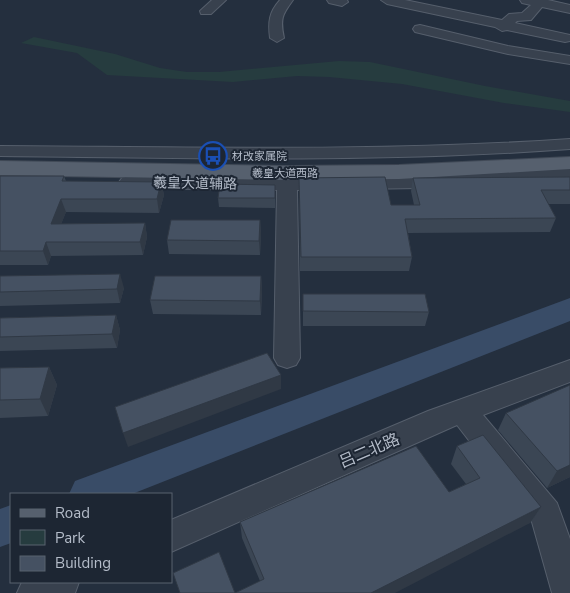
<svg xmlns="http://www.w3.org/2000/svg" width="570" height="593" viewBox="0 0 570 593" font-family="'Nunito Sans','Noto Sans SC',sans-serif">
<rect width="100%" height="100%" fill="#242f3e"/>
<!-- green -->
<path fill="#263c3f" d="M34,37L115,54L160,68L187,72H219L339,61L370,62L485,86L570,101V112L504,103L402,84L329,77L297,76L233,82L107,75L77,53L21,43Z"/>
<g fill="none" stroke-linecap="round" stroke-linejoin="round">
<!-- river -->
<g fill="#394c67" fill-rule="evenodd">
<path d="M570,298V321L132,494H69L75,481Z"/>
<path d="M11,505V543L0,547V509Z"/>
</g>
<defs>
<g id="minor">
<path d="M212,0H226L211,14H201L200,11Z"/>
<path d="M280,0H293C282,15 280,19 284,38L277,42L270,38C268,22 269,12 280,0Z"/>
<path d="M327,0H347L348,2L342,6L329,3Z"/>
<path d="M381,0H405L502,20L509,14L522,13L531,5L522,3L520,0H548L570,5V13L542,7L531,20L517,21L515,23L570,35V41L565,42L507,30L502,31L495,27L387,4Z"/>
<path d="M420,25L508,46L570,56V64L508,54L415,32L413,29L415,26Z"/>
<path d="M570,139V149C380,163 190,158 0,156V146C190,147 380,152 570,139Z"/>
<path d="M570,167V179L420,188L297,190L300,358L296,365L287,368L278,365L274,358L277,190L129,188L122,186L119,182L122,178L129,176L287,178L420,176Z"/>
<path d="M570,360V382L483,415L557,503L570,539V593H552L532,522L457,425L171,552V520L428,411Z"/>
<path d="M22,582H79L75,593H17Z"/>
</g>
<path id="major" d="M570,157V169L399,179L288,180L0,175V161L288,166L399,165Z"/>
</defs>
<!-- minor casing -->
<use href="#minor" stroke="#565f6c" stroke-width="2"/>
<!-- major casing -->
<use href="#major" stroke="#414a57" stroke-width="2"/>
<!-- minor -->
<use href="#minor" fill="#38414e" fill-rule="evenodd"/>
<!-- major -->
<use href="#major" fill="#56606e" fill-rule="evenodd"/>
</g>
<!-- wall -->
<g fill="#3b4654">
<path d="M0,176H64L66,181L161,182L164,195L159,213L66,212L61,224L145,223L147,237L143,255L51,256L48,265H0Z"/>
<path d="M570,177V204H548L556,218L550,232L408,233L412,257L409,271H300L299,178L391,205H414L411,191L413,178Z"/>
<path d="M275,185V208L219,207L218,198Z"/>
<path d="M260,220L261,234L260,255L169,254L167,240Z"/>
<path d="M0,276L124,288L120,303L0,306Z"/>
<path d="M261,276L262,290L261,315L153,314L150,300Z"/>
<path d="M303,294L429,312L425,326H303Z"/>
<path d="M116,315L120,330L117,348L0,351V318Z"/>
<path d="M49,367L57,385L48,416L0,418V368Z"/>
<path d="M506,413L570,477L547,488L498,430Z"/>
<path d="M457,446L541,507L530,523L235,593L260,581L242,538L240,522L449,492L466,484L451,464Z"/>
</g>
<!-- shaded-wall -->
<g fill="#303945">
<path d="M161,182L164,195L159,213L157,199Z"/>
<path d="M61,199L66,212L56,237L51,224Z"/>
<path d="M260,220L261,234L260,255L259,241Z"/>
<path d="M145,223L147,237L143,255L140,242Z"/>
<path d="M46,242L51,256L48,265L43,251Z"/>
<path d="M120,274L124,288L120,303L117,289Z"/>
<path d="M261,276L262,290L261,315L260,301Z"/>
<path d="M116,315L120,330L117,348L112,334Z"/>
<path d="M49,367L57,385L48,416L40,399Z"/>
<path d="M281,375V389L128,447L123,433Z"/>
<path d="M570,465V477L547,488L557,471Z"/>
<path d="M541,507L530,523L395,593H371Z"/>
</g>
<!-- building -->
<g fill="#455162" stroke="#303945">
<path d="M0,176H64L62,181L161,182L157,199H61L51,224L145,223L140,242H46L43,251H0Z"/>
<path d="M385,177L391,205H420L413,178L570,177V190H541L556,218L405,219L412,257H301L299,178Z"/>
<path d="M220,184L275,185V198H218Z"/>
<path d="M171,220H260L259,241L167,240Z"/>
<path d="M120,274L117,289L0,292V276Z"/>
<path d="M155,276H261L260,301L150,300Z"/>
<path d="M303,294H425L429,312L303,311Z"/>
<path d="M116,315L112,334L0,337V318Z"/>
<path d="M267,353L281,375L123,433L115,407Z"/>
<path d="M49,367L40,399L0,400V368Z"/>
<path d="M570,385V465L557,471L506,413Z"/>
<path d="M483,435L541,507L371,593H180L173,573L219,552L235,593L264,579L240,522L416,446L449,492L480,478L457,446Z"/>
</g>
<!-- icons -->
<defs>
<symbol id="bus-ring" viewBox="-11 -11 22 22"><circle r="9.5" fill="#1d2633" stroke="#1a4fb4" stroke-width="1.5"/><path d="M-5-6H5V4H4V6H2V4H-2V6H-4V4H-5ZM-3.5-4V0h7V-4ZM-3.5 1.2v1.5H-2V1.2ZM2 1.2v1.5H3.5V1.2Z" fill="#1a4fb4"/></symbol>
</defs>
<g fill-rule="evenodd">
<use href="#bus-ring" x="197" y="140" width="32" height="32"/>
</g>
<g text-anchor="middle" stroke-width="4" stroke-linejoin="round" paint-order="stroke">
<!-- far-poi labels -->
<g font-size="11" fill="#b4bcc9" stroke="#1d2633" text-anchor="start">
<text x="232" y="160">材改家属院</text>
</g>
<!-- far-street labels -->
<g font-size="11" fill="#b4bcc9" stroke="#1d2633">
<text x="285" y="177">羲皇大道西路</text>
</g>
<!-- street labels -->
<g font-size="14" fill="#b4bcc9" stroke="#1d2633">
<text transform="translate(195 183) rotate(1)" y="5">羲皇大道辅路</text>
</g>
<!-- near-street labels -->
<g font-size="16" fill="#b4bcc9" stroke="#1d2633">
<text transform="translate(369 450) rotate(-23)" y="6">吕二北路</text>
</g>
</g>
<!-- legend -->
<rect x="10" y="493" width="162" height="90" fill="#1d2633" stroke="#59626f"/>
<rect x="20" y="509" width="25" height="8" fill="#56606e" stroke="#59626f"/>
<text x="55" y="518" font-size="15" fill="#b4bcc9">Road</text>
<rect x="20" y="530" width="25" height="15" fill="#263c3f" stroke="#59626f"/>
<text x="55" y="543" font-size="15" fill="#b4bcc9">Park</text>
<rect x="20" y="556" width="25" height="15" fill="#455162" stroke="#59626f"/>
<text x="55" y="568" font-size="15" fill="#b4bcc9">Building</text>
</svg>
